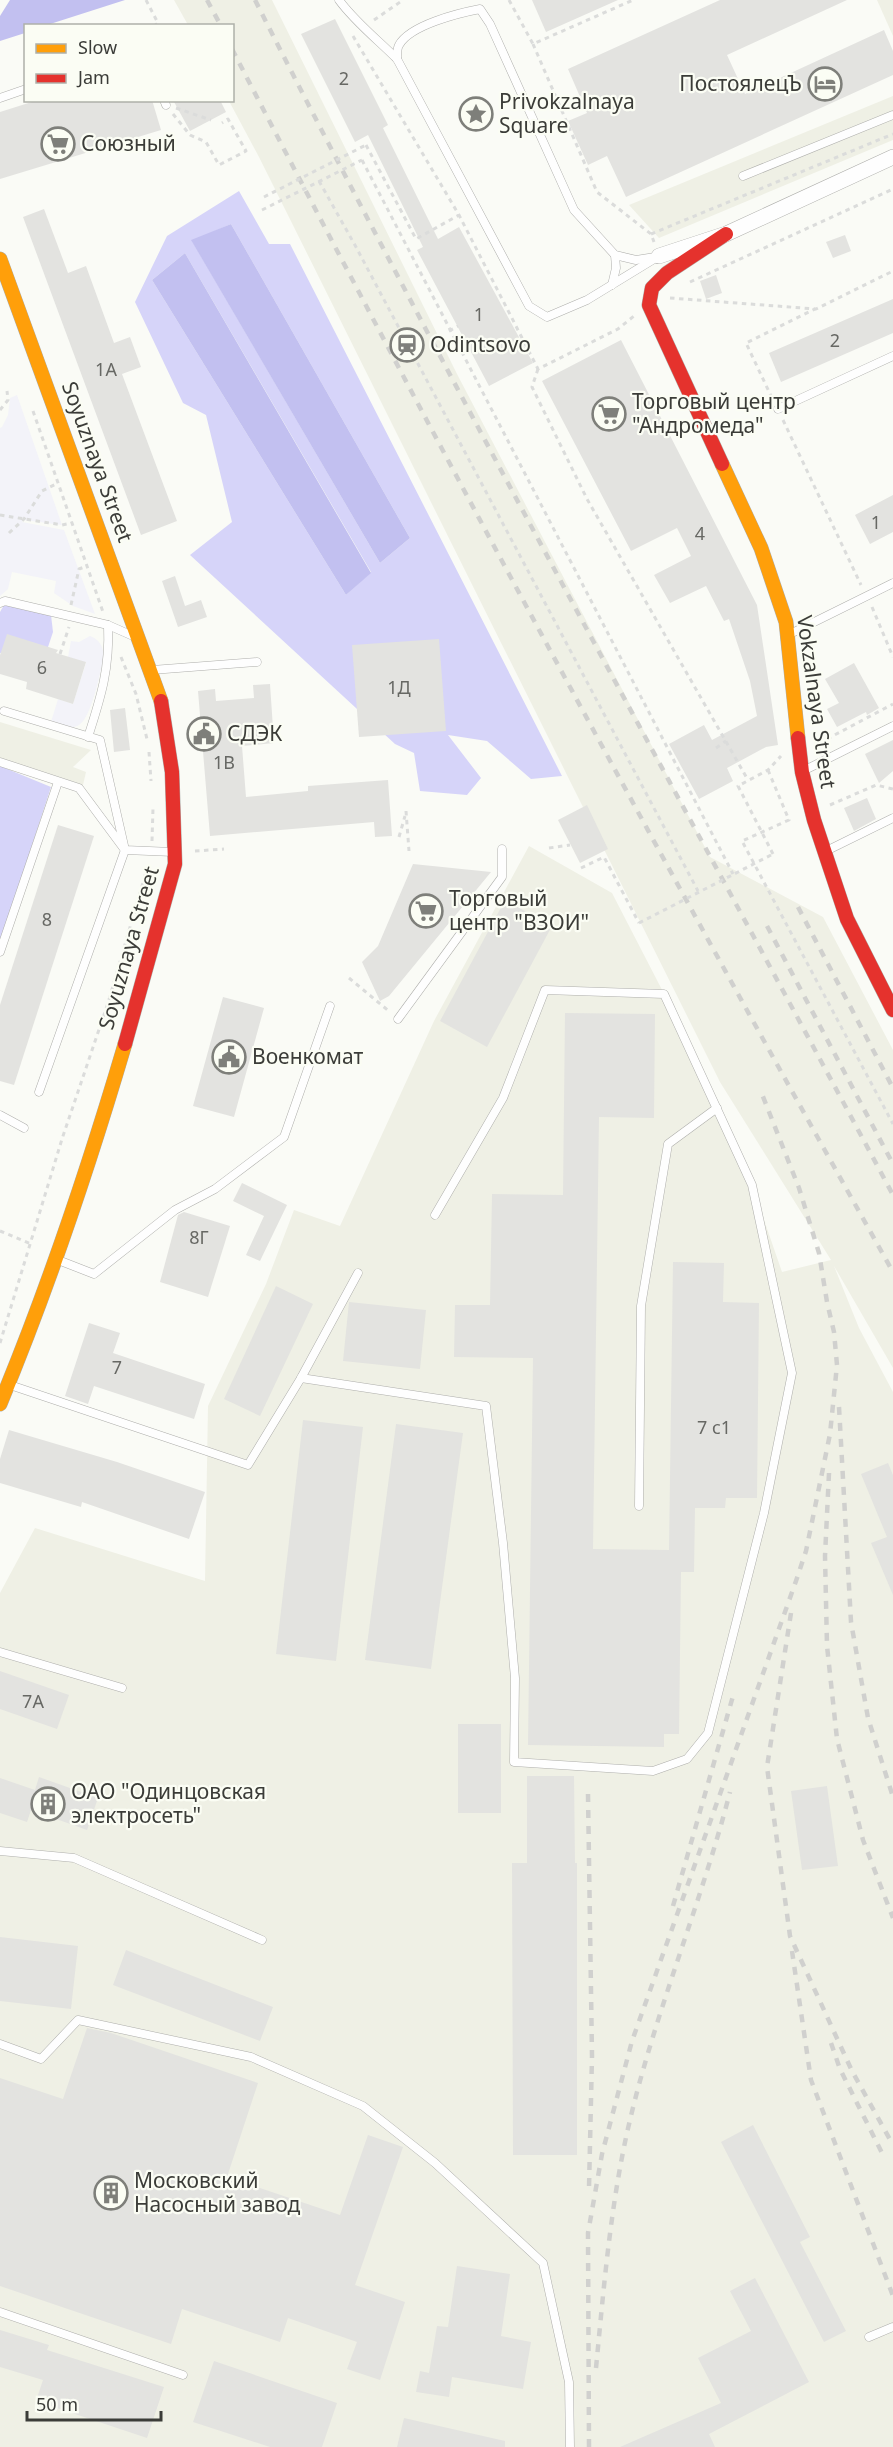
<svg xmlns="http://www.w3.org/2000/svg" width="893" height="2447" viewBox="0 0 893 2447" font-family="'Noto Sans',sans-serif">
<rect width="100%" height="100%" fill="#fafbf6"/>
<!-- built -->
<g fill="#eff0e5">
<path d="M174,0H272L457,374L710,857L823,917L893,1050V1368L834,1266L859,1328L893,1392V2447H0V1593L35,1528L205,1581L208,1406L266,1284L294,1210L340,1226L434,1021L529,846L612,893L675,1015L740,1150L782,1272L831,1260L720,1082L259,157L229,101L232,100V26L188,25Z"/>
<path d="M877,0H893V36Z"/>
<path d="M893,96V140L659,238L629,205Z"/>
<path d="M0,722L91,750L73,767L86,772L83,785L0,759Z"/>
</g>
<!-- green -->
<g fill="#f3f3f9">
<path d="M17,395L62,525L24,520L22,522L64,530L95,614L73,606L54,593L56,581L12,572L8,589L0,596V428L2,427L8,415L10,398Z"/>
<path d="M90,636C100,640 103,646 104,657C100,672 92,717 79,725C71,730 59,725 51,722L58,699L73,704L86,663L68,657L71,641L79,642Z"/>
</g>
<!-- forest -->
<g fill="#d6d4f9" fill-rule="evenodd">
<path d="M239,191L269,244H290L562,776L531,779L487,741L448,735L481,778L467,795L420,791L414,753L395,744L190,555L232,522L206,415L183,403L135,302L167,236ZM231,224L410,538L380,563L192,241ZM185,253L371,572L346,595L152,280Z"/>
<path d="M4,605L51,615L53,632L48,647L0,653V612Z"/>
<path d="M0,766L51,787L0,944Z"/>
</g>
<!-- water -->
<g fill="#c2c0f0">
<path d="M10,0H125L47,25L26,26L25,33L0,41V16Z"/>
<path d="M231,224L410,538L380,563L191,240Z"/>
<path d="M185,253L371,573L346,595L152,280Z"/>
</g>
<!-- building -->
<g fill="#e3e3e0">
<path d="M532,0H618L546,32Z"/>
<path d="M720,0H847L727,55L745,94L884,30L893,51V75L626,197L607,156L588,165L568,121L587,113L568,69Z"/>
<path d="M335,19L388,125L383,128L438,239L459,227L533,363L489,386L417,250L423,247L368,135L355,142L301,34Z"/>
<path d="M38,100H152L161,130L0,179V112Z"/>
<path d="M173,100H220L226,112L190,131Z"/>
<path d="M44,209L68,273L86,266L114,343L130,337L141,367L122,374L177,521L141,535L23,217Z"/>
<path d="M845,235L851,251L833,258L826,242Z"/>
<path d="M716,275L722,293L706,299L700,281Z"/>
<path d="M893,299V333L781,382L769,353Z"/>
<path d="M621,340L757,605L778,745L766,747L727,768L733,781L699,799L669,744L704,725L712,740L757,716L750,681L729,619L724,621L706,586L670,603L654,575L691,556L677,528L631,551L542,381Z"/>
<path d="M893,495V532L870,544L855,515Z"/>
<path d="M175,576L185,606L201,600L207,617L178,627L162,581Z"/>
<path d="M7,634L58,650L56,653L86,662L73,704L26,689L27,682L0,674V655Z"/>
<path d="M439,639L446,731L359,737L352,645Z"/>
<path d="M854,663L879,708L867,715L866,712L837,727L827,709L839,703L825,679Z"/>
<path d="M270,684L274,743L242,746L246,797L308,791V786L388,780L392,836L375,837L374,822L210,836L198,691L215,689L216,701L254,698L253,685Z"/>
<path d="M125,708L130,750L114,752L110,710Z"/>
<path d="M893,740V771L879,783L865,754Z"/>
<path d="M867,798L876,819L854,831L844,808Z"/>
<path d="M587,805L608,849L580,863L558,820Z"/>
<path d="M58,825L94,836L14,1085L0,1081V1005Z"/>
<path d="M413,864L491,872L389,996L380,1001L362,962L378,946Z"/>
<path d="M505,900L552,926L487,1047L440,1021Z"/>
<path d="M223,997L264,1008L234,1117L193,1106Z"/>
<path d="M565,1013L655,1014L654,1118L599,1117L593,1549L669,1550L673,1262L724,1263L723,1302L759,1303L757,1498H726L725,1508H695L694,1572H681L679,1734H664V1747L528,1745L533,1358L454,1357L455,1305H490L492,1194L563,1195Z"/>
<path d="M242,1183L287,1205L260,1261L246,1255L264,1216L233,1201Z"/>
<path d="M184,1212L230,1226L208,1297L160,1282L178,1215Z"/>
<path d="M276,1286L313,1304L260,1416L224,1399Z"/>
<path d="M349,1302L426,1310L420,1369L343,1361Z"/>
<path d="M89,1323L120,1333L113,1353L205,1384L194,1419L94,1386L88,1404L65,1396Z"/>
<path d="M303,1420L363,1427L336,1661L276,1654Z"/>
<path d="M396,1424L463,1433L431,1669L365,1660Z"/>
<path d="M9,1430L117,1462L205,1492L189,1539L82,1502L81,1507L0,1483V1459Z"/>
<path d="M888,1463L893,1475V1595L871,1543L887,1537L861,1474Z"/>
<path d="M0,1671L69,1695L57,1729L0,1709Z"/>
<rect x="458" y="1724" width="43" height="89"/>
<path d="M527,1776H574L575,1863H577V2155H513L512,1863H527Z"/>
<path d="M39,1777L98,1798L87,1830L31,1810L27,1822L0,1813V1778L35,1790Z"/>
<path d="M827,1786L838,1866L802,1870L791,1791Z"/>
<path d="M0,1937L78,1946L71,2009L0,2001Z"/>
<path d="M126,1950L273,2007L260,2041L113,1985Z"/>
<path d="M87,2028L111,2033L258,2083L227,2177L340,2215L368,2135L403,2147L355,2285L405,2302L380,2380L347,2369L357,2342L288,2318L280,2342L182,2309L171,2344L0,2286V2078L63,2099Z"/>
<path d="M753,2125L810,2237L800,2242L846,2331L824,2342L721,2142Z"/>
<path d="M457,2266L510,2274L501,2336L531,2342L523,2389L452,2377L449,2397L416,2392L420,2371L429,2373L437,2326L448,2327Z"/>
<path d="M755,2278L809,2382L709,2434L715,2447H620L721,2403L698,2358L751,2331L730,2291Z"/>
<path d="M0,2330L49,2345L47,2350L164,2387L147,2438L36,2401L43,2380L0,2367Z"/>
<path d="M214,2361L337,2403L322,2447H270L193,2422Z"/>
<path d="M404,2418L505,2441V2447H397Z"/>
</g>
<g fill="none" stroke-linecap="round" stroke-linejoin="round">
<defs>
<g id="lane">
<path d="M339,0C355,22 377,39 397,59L529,306L547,317L587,300L659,256"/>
<path d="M397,59C397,55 397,48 399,45C410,25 459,13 480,9L490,24L574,210L615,255L636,260L655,257"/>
<path d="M0,98L26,89"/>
<path d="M164,100L166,105"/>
<path d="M743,176L893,115"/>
<path d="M612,285L616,268L615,255"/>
<path d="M778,409L893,356"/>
<path d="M0,603L5,601L108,625L133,636"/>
<path d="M788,635L893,583"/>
<path d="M152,670L257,662"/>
<path d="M4,711L100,740L125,850L39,1092"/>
<path d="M88,737C101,697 110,668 108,625"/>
<path d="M0,762L79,788L125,850L173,852"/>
<path d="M803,771L893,726"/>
<path d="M826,851L893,818"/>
<path d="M0,952L58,782"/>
<path d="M398,1019L502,877V849"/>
<path d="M0,1115L24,1128"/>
<path d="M58,1260L94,1274L175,1210L215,1189L284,1137L330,1006"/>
<path d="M301,1378L486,1406L503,1543L515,1678L514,1762L653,1771L687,1759L708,1733L764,1513L792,1373L752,1185L664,994L545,990L503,1098L435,1215"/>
<path d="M10,1385L248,1465L301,1378L358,1273"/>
<path d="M639,1506L641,1306L668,1144L717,1108"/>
<path d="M0,1652L122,1688"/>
<path d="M0,1851L74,1858L262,1940"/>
<path d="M0,2044L41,2059L78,2020L251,2057L363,2106L435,2163L543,2263L569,2382L570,2447"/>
<path d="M0,2312L183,2375"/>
<path d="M869,2337L893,2327"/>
</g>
<path id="street" d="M659,256L726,234L893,157"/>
<g id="slow">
<path d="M0,259L161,701"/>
<path d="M722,464L761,548L786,622L798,738"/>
<path d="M0,1404C49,1286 89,1166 125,1044"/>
</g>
<g id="jam">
<path d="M722,464L649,305L652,288L667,273L726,234"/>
<path d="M798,738L802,772L814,820L847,919L893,1010"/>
<path d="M125,1044L175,864L172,772L161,701"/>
</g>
</defs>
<!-- lane casing -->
<use href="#lane" stroke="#aeaeab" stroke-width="9"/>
<!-- street casing -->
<use href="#street" stroke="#aeaeab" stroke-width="16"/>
<!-- slow casing -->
<use href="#slow" stroke="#aeaeab" stroke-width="15"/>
<!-- jam casing -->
<use href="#jam" stroke="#aeaeab" stroke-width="15"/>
<!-- path -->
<g stroke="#dbdcdb" stroke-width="3" stroke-dasharray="4.5 4.5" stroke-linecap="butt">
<path d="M146,0L158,23L154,26"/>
<path d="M509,0L533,44L633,0"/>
<path d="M374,20L403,0"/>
<path d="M353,36L459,215L538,369L618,329L634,316"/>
<path d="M533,44L597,192L651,234L654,242"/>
<path d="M176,108L211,120"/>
<path d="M173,114L190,135L206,142L219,165L246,151L228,119L222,123"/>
<path d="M366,145L416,239L459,215"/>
<path d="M362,160L733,874"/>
<path d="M319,181L356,247L698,891"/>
<path d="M651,234L893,134"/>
<path d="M690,282L893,189"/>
<path d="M670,298L816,309L893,271"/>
<path d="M449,331L458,326"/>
<path d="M538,369L532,387L587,499L748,780"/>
<path d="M772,398L746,343L815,309"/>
<path d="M0,410L8,400L7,391"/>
<path d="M33,411L103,612"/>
<path d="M783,420L861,585"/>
<path d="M0,515L62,525L72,523"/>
<path d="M9,533L24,519L42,491L58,483"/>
<path d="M71,605L79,569L87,566"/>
<path d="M872,607L893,657"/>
<path d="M60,654L69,627"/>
<path d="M121,657L136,694L147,739"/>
<path d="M818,739H827L893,704"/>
<path d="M716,748L726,741"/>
<path d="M149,752L151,781"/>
<path d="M768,770L789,820L742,841L893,1124"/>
<path d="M830,805L876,785L893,789"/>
<path d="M406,811L409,851"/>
<path d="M399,837L405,816"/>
<path d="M152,841L153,808"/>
<path d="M549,848L570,845"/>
<path d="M195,851L224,849"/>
<path d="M773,854L738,786L768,770L781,756"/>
<path d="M581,868L604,857L639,923"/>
<path d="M349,978L390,1012"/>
<path d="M0,1231L31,1244"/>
<path d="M0,1343L62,1139L108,1003L149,862"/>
</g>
<!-- lane -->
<use href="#lane" stroke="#fefefe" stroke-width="8"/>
<!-- street -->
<use href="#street" stroke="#fefefe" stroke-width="15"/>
<!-- slow -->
<use href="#slow" stroke="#ff9f0a" stroke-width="14"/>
<!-- jam -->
<use href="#jam" stroke="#e5322d" stroke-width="14"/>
<!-- rail -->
<g stroke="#d0d0ce" stroke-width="4.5" stroke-dasharray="8 8" stroke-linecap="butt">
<path d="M207,0L221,26"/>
<path d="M255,0C459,403 680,797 893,1195"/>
<path d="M232,49C445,461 666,868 893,1272"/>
<path d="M798,907L893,1088"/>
<path d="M767,926L893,1164"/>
<path d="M839,1407L851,1622L868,1718L893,1797"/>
<path d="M829,1473L825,1556L827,1646L837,1739L863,1840L893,1918"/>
<path d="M791,1613L767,1767L790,1936L852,2071L893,2145"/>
<path d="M588,1794L592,2056L589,2188"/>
<path d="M673,1906L733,1696"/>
<path d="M792,1951L811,2080L893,2296"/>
<path d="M831,2043L840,2069L884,2157"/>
<path d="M596,2368C603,2296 609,2223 623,2152C647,2031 699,1912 730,1792"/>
<path d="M589,2447L588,2233L602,2154L632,2041L796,1581L806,1551L830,1434L837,1365L834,1332L827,1302L819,1253L799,1188L760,1089"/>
</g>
<!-- path-bridge -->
<g stroke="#dbdcdb" stroke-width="3" stroke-dasharray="4.5 4.5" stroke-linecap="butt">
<path d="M264,197L366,145"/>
<path d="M262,210L362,160"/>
<path d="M639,923L773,854"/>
</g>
</g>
<!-- icons -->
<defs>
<symbol id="hotel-ring" viewBox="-11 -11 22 22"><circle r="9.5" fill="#fbfdf4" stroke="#7e7f7a" stroke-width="1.5"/><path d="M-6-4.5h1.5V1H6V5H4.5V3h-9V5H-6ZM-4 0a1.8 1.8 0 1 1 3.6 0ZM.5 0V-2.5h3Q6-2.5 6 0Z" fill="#7e7f7a"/></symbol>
<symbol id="sight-ring" viewBox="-11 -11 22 22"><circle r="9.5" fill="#fbfdf4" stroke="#7e7f7a" stroke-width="1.5"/><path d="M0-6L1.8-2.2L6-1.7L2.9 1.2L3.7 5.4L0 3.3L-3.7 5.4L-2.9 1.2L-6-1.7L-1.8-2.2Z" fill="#7e7f7a"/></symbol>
<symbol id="supermarket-ring" viewBox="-11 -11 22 22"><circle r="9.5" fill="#fbfdf4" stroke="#7e7f7a" stroke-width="1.5"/><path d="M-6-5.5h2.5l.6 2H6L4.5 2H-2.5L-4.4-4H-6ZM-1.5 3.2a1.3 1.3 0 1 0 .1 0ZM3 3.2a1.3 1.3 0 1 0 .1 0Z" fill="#7e7f7a"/></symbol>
<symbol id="station-ring" viewBox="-11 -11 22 22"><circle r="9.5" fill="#fbfdf4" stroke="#7e7f7a" stroke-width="1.5"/><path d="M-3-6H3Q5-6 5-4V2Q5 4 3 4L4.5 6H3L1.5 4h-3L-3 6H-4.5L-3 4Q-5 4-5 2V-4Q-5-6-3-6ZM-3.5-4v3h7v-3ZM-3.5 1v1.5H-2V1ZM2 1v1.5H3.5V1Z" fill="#7e7f7a"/></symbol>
<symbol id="civic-ring" viewBox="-11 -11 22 22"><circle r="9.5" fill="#fbfdf4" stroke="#7e7f7a" stroke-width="1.5"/><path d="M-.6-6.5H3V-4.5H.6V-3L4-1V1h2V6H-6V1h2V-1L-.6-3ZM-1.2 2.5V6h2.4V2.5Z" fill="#7e7f7a"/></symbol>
<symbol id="building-ring" viewBox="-11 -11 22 22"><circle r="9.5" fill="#fbfdf4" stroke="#7e7f7a" stroke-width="1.5"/><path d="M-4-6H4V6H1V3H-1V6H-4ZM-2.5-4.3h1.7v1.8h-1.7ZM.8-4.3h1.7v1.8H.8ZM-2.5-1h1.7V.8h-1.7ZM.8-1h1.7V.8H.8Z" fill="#7e7f7a"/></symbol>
</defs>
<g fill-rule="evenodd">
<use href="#hotel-ring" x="806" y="65" width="38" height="38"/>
<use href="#sight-ring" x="457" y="95" width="38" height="38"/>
<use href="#supermarket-ring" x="39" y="125" width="38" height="38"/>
<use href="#station-ring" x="388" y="326" width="38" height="38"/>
<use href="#supermarket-ring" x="590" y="395" width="38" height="38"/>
<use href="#civic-ring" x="185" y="715" width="38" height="38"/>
<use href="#supermarket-ring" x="407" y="892" width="38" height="38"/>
<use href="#civic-ring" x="210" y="1038" width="38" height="38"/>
<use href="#building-ring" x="29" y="1785" width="38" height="38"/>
<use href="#building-ring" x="92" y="2174" width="38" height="38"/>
</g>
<g text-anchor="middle" stroke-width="4.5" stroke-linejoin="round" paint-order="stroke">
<!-- number labels -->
<g font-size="18" fill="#676864">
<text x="344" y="85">2</text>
<text x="479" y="321">1</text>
<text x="835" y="347">2</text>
<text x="106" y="376">1А</text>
<text x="876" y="529">1</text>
<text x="700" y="540">4</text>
<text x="42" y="674">6</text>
<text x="399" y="694">1Д</text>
<text x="224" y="769">1В</text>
<text x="47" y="926">8</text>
<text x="199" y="1244">8Г</text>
<text x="117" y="1374">7</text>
<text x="714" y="1434">7 с1</text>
<text x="33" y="1708">7А</text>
</g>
<!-- poi labels -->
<g font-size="21" fill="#3b3c38" stroke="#fbfdf4" text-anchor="start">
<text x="802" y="91" text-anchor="end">ПостоялецЪ</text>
<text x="499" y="109">Privokzalnaya<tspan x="499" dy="24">Square</tspan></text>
<text x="81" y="151">Союзный</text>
<text x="430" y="352">Odintsovo</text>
<text x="632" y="409">Торговый центр<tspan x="632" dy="24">"Андромеда"</tspan></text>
<text x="227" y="741">СДЭК</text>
<text x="449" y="906">Торговый<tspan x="449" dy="24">центр "ВЗОИ"</tspan></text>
<text x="252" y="1064">Военкомат</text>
<text x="71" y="1799">ОАО "Одинцовская<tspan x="71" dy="24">электросеть"</tspan></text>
<text x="134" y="2188">Московский<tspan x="134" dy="24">Насосный завод</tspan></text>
</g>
<!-- street labels -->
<g font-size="21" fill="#3b3c38" stroke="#fbfdf4">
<text transform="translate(97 462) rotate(70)" y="7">Soyuznaya Street</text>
<text transform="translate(816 702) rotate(82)" y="7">Vokzalnaya Street</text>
<text transform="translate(129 948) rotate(-74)" y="7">Soyuznaya Street</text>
</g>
</g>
<!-- legend -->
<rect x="24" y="24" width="210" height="78" fill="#fbfdf4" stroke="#aeb0a9" stroke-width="1.5"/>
<rect x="36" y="44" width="30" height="9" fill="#ff9f0a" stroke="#aeb0a9" stroke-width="1.5"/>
<text x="78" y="54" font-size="18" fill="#3b3c38">Slow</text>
<rect x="36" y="74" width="30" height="9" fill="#e5322d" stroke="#aeb0a9" stroke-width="1.5"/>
<text x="78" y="84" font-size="18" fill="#3b3c38">Jam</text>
<!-- scale -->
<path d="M27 2411v9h134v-9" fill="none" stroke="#3b3c38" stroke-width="3"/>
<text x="36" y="2411" font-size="18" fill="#3b3c38" stroke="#fbfdf4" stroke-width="4.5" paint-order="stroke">50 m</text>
</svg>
